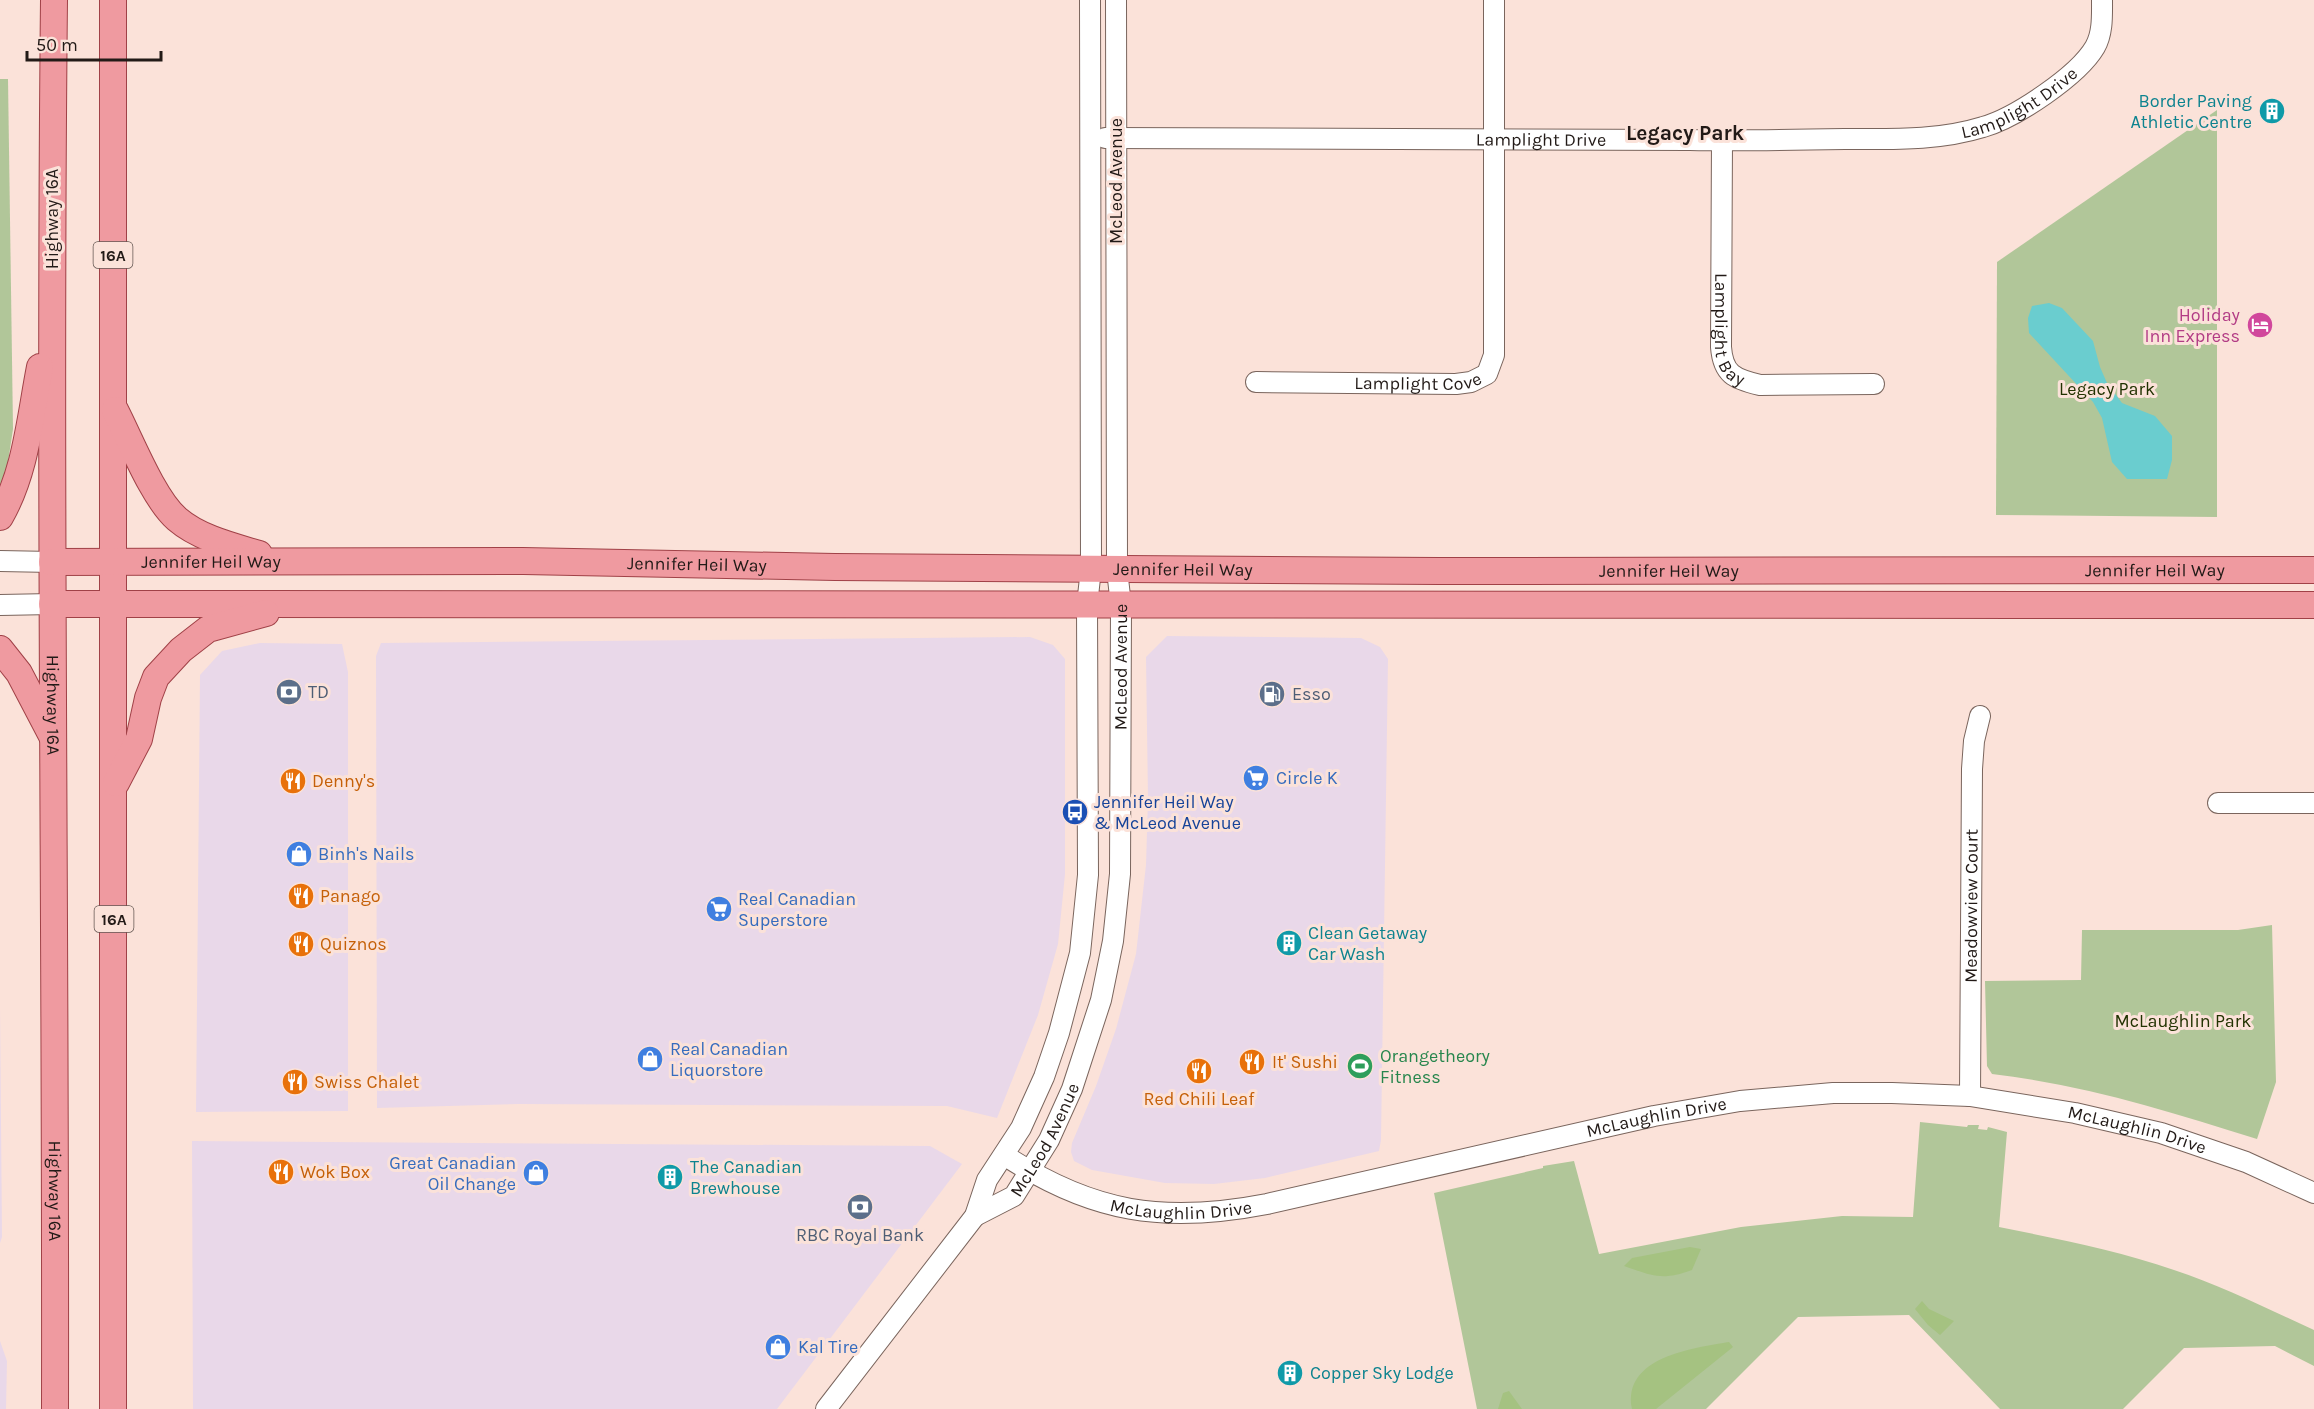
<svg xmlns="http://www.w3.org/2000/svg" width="2314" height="1409" viewBox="0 0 2314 1409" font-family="Karla,sans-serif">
<rect width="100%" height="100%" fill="#fbe2d9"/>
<!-- commercial -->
<g fill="#e9d8e9">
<path d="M1167,636L1361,638L1380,647L1388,659L1381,1140L1379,1151L1265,1178L1214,1184L1165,1183L1092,1170L1074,1161L1071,1152L1072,1143L1096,1086L1116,1029L1136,954L1146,865L1148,799L1146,657Z"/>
<path d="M1030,637L1053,645L1065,659V874L1058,944L1038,1015L997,1118L947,1106L519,1104L377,1108L376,656L381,643Z"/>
<path d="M260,643L342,644L348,672V1111L196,1112L200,675L222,651Z"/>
<path d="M0,1006L2,1237L0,1243Z"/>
<path d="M192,1141L930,1146L962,1164L777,1409H193Z"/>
<path d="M0,1341L7,1361L6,1409H0Z"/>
</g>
<!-- green -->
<g fill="#b1c699">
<path d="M0,79H8L13,429L8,462L0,491Z"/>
<path d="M2217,110V517L1996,515L1997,262Z"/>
<path d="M2272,925L2276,1082L2257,1139C2168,1111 2085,1085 1992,1074L1987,1066L1985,981L2081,980L2082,930H2238Z"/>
<path d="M1920,1122L1967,1127L1968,1125H1979L1978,1129L1987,1130L1988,1127L2007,1132L1999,1227C2058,1239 2117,1250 2174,1270C2222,1286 2268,1309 2314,1330V1366L2275,1346L2184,1348L2123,1409H2000L1909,1315L1798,1317L1706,1409H1477L1434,1193L1543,1168V1166L1574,1161L1599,1254L1741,1227L1842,1216L1913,1217Z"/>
</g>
<!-- forest -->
<g fill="#a5c281">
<path d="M1690,1247L1701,1249L1692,1270C1662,1281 1653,1276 1624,1266L1632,1258Z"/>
<path d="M1922,1301L1929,1309L1954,1321L1940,1335L1928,1325L1915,1309Z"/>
<path d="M1729,1342L1733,1347L1656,1409H1632C1622,1357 1693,1348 1729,1342Z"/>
<path d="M1509,1391L1522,1409H1498L1503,1393Z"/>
</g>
<!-- water -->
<path fill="#6acdcf" d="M2049,303L2062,308L2093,341L2100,367L2107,383L2122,403L2155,416L2172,436V460L2167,479H2127L2112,462L2102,418L2093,402L2029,333L2028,318L2032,306Z"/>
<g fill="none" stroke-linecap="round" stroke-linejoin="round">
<defs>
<g id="minor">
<path id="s1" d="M1105,138C1300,138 1495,140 1690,140C1741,141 1793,140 1845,139C1891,139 1938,141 1983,127C2015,118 2078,76 2095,47C2103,33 2102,15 2102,0"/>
<path id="s2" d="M1722,140L1721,347C1723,374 1734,379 1760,385L1874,384"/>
<path id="s3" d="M1256,382L1456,384L1471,382L1487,374L1494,355V0"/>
<path d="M0,561L52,562"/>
<path d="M0,605L52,604"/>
<path d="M2218,803H2314"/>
<path id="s4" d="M1970,1096L1972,769L1974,741L1980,716"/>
<path id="s5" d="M1004,1155C1092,1213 1164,1224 1267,1204L1654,1116L1740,1101L1833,1093H1892L1970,1096L2075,1113L2161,1133L2246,1162L2314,1193"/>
<path id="s6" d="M975,1216L1014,1196L1049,1140L1072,1089L1101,1000L1113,941L1120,874L1121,605L1117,570L1116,0"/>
<path d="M826,1409L975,1216L987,1180L1021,1128L1044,1077L1059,1033L1080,953L1088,875L1087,605L1091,569L1090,0"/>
</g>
<g id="major">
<path id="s7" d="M54,0C49,470 56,939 55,1409"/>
<path d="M113,0V1409"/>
<path d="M115,410C131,441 153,498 177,519C199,538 232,546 259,554"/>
<path d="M0,517C26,472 30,418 40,367"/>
<path id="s8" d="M52,562L523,561L835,567L1438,571L2314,570"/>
<path d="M52,604L2314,605"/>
<path d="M0,649L19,673L52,736"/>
<path d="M116,783L139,739L148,698L156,677L181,650L208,629L266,613"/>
</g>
</defs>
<!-- minor casing -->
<use href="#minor" stroke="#7a655d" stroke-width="22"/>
<!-- major casing -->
<use href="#major" stroke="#a04147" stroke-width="28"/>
<!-- minor -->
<use href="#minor" stroke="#fff" stroke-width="20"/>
<!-- major -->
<use href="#major" stroke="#ef9aa0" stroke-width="26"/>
</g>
<!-- icons -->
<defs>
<symbol id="building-disc" viewBox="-11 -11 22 22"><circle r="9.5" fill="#0f9aa8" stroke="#fbe2d9"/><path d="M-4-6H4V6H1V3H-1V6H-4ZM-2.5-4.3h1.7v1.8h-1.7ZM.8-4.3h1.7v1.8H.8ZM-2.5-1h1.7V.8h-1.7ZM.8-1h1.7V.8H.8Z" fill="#fff"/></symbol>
<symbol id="hotel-disc" viewBox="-11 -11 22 22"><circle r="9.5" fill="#d1479c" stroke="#fbe2d9"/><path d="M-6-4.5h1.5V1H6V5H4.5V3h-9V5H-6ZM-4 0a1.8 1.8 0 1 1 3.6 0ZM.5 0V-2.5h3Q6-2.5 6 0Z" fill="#fff"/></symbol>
<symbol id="bank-disc" viewBox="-11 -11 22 22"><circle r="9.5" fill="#5c6f8a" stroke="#fbe2d9"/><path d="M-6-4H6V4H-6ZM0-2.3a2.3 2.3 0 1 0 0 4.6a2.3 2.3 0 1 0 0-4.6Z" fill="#fff"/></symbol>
<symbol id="fuel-disc" viewBox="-11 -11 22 22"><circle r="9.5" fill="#5c6f8a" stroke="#fbe2d9"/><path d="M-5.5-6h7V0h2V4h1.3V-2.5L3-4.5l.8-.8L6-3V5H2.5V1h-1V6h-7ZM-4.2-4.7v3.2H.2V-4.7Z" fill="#fff"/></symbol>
<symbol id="supermarket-disc" viewBox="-11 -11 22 22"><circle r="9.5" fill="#3f7fe0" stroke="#fbe2d9"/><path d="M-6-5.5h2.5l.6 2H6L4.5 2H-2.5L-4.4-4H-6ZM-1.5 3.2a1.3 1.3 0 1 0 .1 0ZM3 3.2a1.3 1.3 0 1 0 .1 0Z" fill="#fff"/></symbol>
<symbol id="restaurant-disc" viewBox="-11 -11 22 22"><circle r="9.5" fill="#e8710a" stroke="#fbe2d9"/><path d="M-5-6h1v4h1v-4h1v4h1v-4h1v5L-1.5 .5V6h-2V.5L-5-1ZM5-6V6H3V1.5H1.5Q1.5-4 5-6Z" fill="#fff"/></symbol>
<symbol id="bus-disc" viewBox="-11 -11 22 22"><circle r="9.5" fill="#1a4fb4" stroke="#fbe2d9"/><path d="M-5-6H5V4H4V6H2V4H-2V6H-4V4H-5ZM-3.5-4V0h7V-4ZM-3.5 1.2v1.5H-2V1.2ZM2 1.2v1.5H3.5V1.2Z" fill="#fff"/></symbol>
<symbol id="shop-disc" viewBox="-11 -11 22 22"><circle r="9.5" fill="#3f7fe0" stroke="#fbe2d9"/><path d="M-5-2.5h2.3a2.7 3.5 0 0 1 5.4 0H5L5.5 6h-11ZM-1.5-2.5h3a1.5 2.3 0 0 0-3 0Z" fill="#fff"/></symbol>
<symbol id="stadium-disc" viewBox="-11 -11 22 22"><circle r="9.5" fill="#2e9e5b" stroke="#fbe2d9"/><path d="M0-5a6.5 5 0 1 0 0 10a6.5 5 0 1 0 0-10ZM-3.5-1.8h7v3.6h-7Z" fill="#fff"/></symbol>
</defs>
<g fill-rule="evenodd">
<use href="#building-disc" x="2257" y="96" width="30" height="30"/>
<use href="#hotel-disc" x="2245" y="310" width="30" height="30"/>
<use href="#bank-disc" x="274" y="677" width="30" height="30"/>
<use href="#fuel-disc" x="1257" y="679" width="30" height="30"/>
<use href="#supermarket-disc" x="1241" y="763" width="30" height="30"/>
<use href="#restaurant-disc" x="278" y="766" width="30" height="30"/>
<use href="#bus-disc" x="1060" y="797" width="30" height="30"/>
<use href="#shop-disc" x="284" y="839" width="30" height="30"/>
<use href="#restaurant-disc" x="286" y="881" width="30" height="30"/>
<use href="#supermarket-disc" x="704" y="894" width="30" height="30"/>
<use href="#building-disc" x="1274" y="928" width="30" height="30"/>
<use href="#restaurant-disc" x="286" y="929" width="30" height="30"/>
<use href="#shop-disc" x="635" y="1044" width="30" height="30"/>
<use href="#restaurant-disc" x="1237" y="1047" width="30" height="30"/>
<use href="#stadium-disc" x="1345" y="1051" width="30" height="30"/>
<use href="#restaurant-disc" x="1184" y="1056" width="30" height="30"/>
<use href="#restaurant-disc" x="280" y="1067" width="30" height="30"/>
<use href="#restaurant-disc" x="266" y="1157" width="30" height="30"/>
<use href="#shop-disc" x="521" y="1158" width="30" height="30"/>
<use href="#building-disc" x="655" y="1162" width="30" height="30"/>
<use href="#bank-disc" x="845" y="1192" width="30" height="30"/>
<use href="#shop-disc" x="763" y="1332" width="30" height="30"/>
<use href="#building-disc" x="1275" y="1358" width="30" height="30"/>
</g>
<g text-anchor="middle" stroke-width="6" stroke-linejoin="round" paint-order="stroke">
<!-- shield labels -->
<g fill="#fbe2d9" stroke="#635651" stroke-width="1.5">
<rect x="93.5" y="242" width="39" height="26" rx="4.5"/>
<rect x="94.5" y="906" width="39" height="26" rx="4.5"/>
</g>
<g font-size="16" font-weight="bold" fill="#221a17">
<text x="113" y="261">16A</text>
<text x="114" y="925">16A</text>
</g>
<!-- street labels -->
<g font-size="18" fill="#221a17" stroke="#fbe2d9">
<text dy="6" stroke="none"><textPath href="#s1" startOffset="922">Lamplight Drive</textPath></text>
<text dy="6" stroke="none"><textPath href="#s1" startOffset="436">Lamplight Drive</textPath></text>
<text transform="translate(1116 181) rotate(-90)" y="6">McLeod Avenue</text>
<text transform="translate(52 219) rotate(-90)" y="6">Highway 16A</text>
<text dy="6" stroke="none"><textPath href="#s2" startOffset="192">Lamplight Bay</textPath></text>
<text dy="6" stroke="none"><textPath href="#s3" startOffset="162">Lamplight Cove</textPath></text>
<text dy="6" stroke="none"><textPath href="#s8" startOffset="159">Jennifer Heil Way</textPath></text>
<text dy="6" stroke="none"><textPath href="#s8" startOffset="645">Jennifer Heil Way</textPath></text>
<text dy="6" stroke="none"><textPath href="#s8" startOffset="1131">Jennifer Heil Way</textPath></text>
<text dy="6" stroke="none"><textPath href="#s8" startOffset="2103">Jennifer Heil Way</textPath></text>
<text dy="6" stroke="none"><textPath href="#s8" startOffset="1617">Jennifer Heil Way</textPath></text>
<text dy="6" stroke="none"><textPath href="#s6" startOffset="594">McLeod Avenue</textPath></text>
<text dy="6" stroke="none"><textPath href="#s7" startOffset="705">Highway 16A</textPath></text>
<text dy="6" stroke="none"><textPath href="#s4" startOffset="190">Meadowview Court</textPath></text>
<text dy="6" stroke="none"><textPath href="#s5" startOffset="675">McLaughlin Drive</textPath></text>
<text dy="6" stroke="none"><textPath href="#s5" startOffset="1161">McLaughlin Drive</textPath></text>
<text dy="6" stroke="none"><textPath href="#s6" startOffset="108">McLeod Avenue</textPath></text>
<text dy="6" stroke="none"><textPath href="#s7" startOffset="1191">Highway 16A</textPath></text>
<text dy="6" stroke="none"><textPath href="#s5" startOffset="189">McLaughlin Drive</textPath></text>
</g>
<!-- culture labels -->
<g font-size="18" fill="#0d838f" stroke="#fbe2d9" text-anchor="start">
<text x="2252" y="107" text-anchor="end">Border Paving<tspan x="2252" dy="21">Athletic Centre</tspan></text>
<text x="1308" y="939">Clean Getaway<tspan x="1308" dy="21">Car Wash</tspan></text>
<text x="690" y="1173">The Canadian<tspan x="690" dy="21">Brewhouse</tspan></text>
<text x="1310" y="1379">Copper Sky Lodge</text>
</g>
<!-- hotel labels -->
<g font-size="18" fill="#b23c85" stroke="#fbe2d9" text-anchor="end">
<text x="2240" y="321">Holiday<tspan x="2240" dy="21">Inn Express</tspan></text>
</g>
<!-- park labels -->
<g font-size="18" fill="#213201" stroke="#fbe2d9">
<text x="2107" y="395">Legacy Park</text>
<text x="2183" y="1027">McLaughlin Park</text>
</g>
<!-- service labels -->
<g font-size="18" fill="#4e5e75" stroke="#fbe2d9" text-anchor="start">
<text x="308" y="698">TD</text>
<text x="1292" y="700">Esso</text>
<text x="860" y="1241" text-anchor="middle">RBC Royal Bank</text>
</g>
<!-- shop labels -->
<g font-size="18" fill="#366cbe" stroke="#fbe2d9" text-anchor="start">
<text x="1276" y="784">Circle K</text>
<text x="318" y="860">Binh's Nails</text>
<text x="738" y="905">Real Canadian<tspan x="738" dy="21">Superstore</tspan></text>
<text x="670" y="1055">Real Canadian<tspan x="670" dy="21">Liquorstore</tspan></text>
<text x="516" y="1169" text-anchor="end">Great Canadian<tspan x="516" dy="21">Oil Change</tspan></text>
<text x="798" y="1353">Kal Tire</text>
</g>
<!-- food labels -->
<g font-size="18" fill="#c56008" stroke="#fbe2d9" text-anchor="start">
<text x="312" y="787">Denny's</text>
<text x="320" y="902">Panago</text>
<text x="320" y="950">Quiznos</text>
<text x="1272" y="1068">It' Sushi</text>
<text x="314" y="1088">Swiss Chalet</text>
<text x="1199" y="1105" text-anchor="middle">Red Chili Leaf</text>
<text x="300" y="1178">Wok Box</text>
</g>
<!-- transit labels -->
<g font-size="18" fill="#164399" stroke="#fbe2d9" text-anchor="start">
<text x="1094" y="808">Jennifer Heil Way<tspan x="1094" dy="21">&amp; McLeod Avenue</tspan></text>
</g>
<!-- leisure labels -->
<g font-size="18" fill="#27864d" stroke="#fbe2d9" text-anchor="start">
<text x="1380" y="1062">Orangetheory<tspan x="1380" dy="21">Fitness</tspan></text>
</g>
<!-- quarter labels -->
<g font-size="21" font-weight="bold" fill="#221a17" stroke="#fbe2d9">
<text x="1685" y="140">Legacy Park</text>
</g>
</g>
<!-- scale -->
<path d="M27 51v9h134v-9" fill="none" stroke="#221a17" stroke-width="3"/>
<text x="36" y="51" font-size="18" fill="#221a17" stroke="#fbe2d9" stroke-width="4.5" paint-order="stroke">50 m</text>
</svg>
